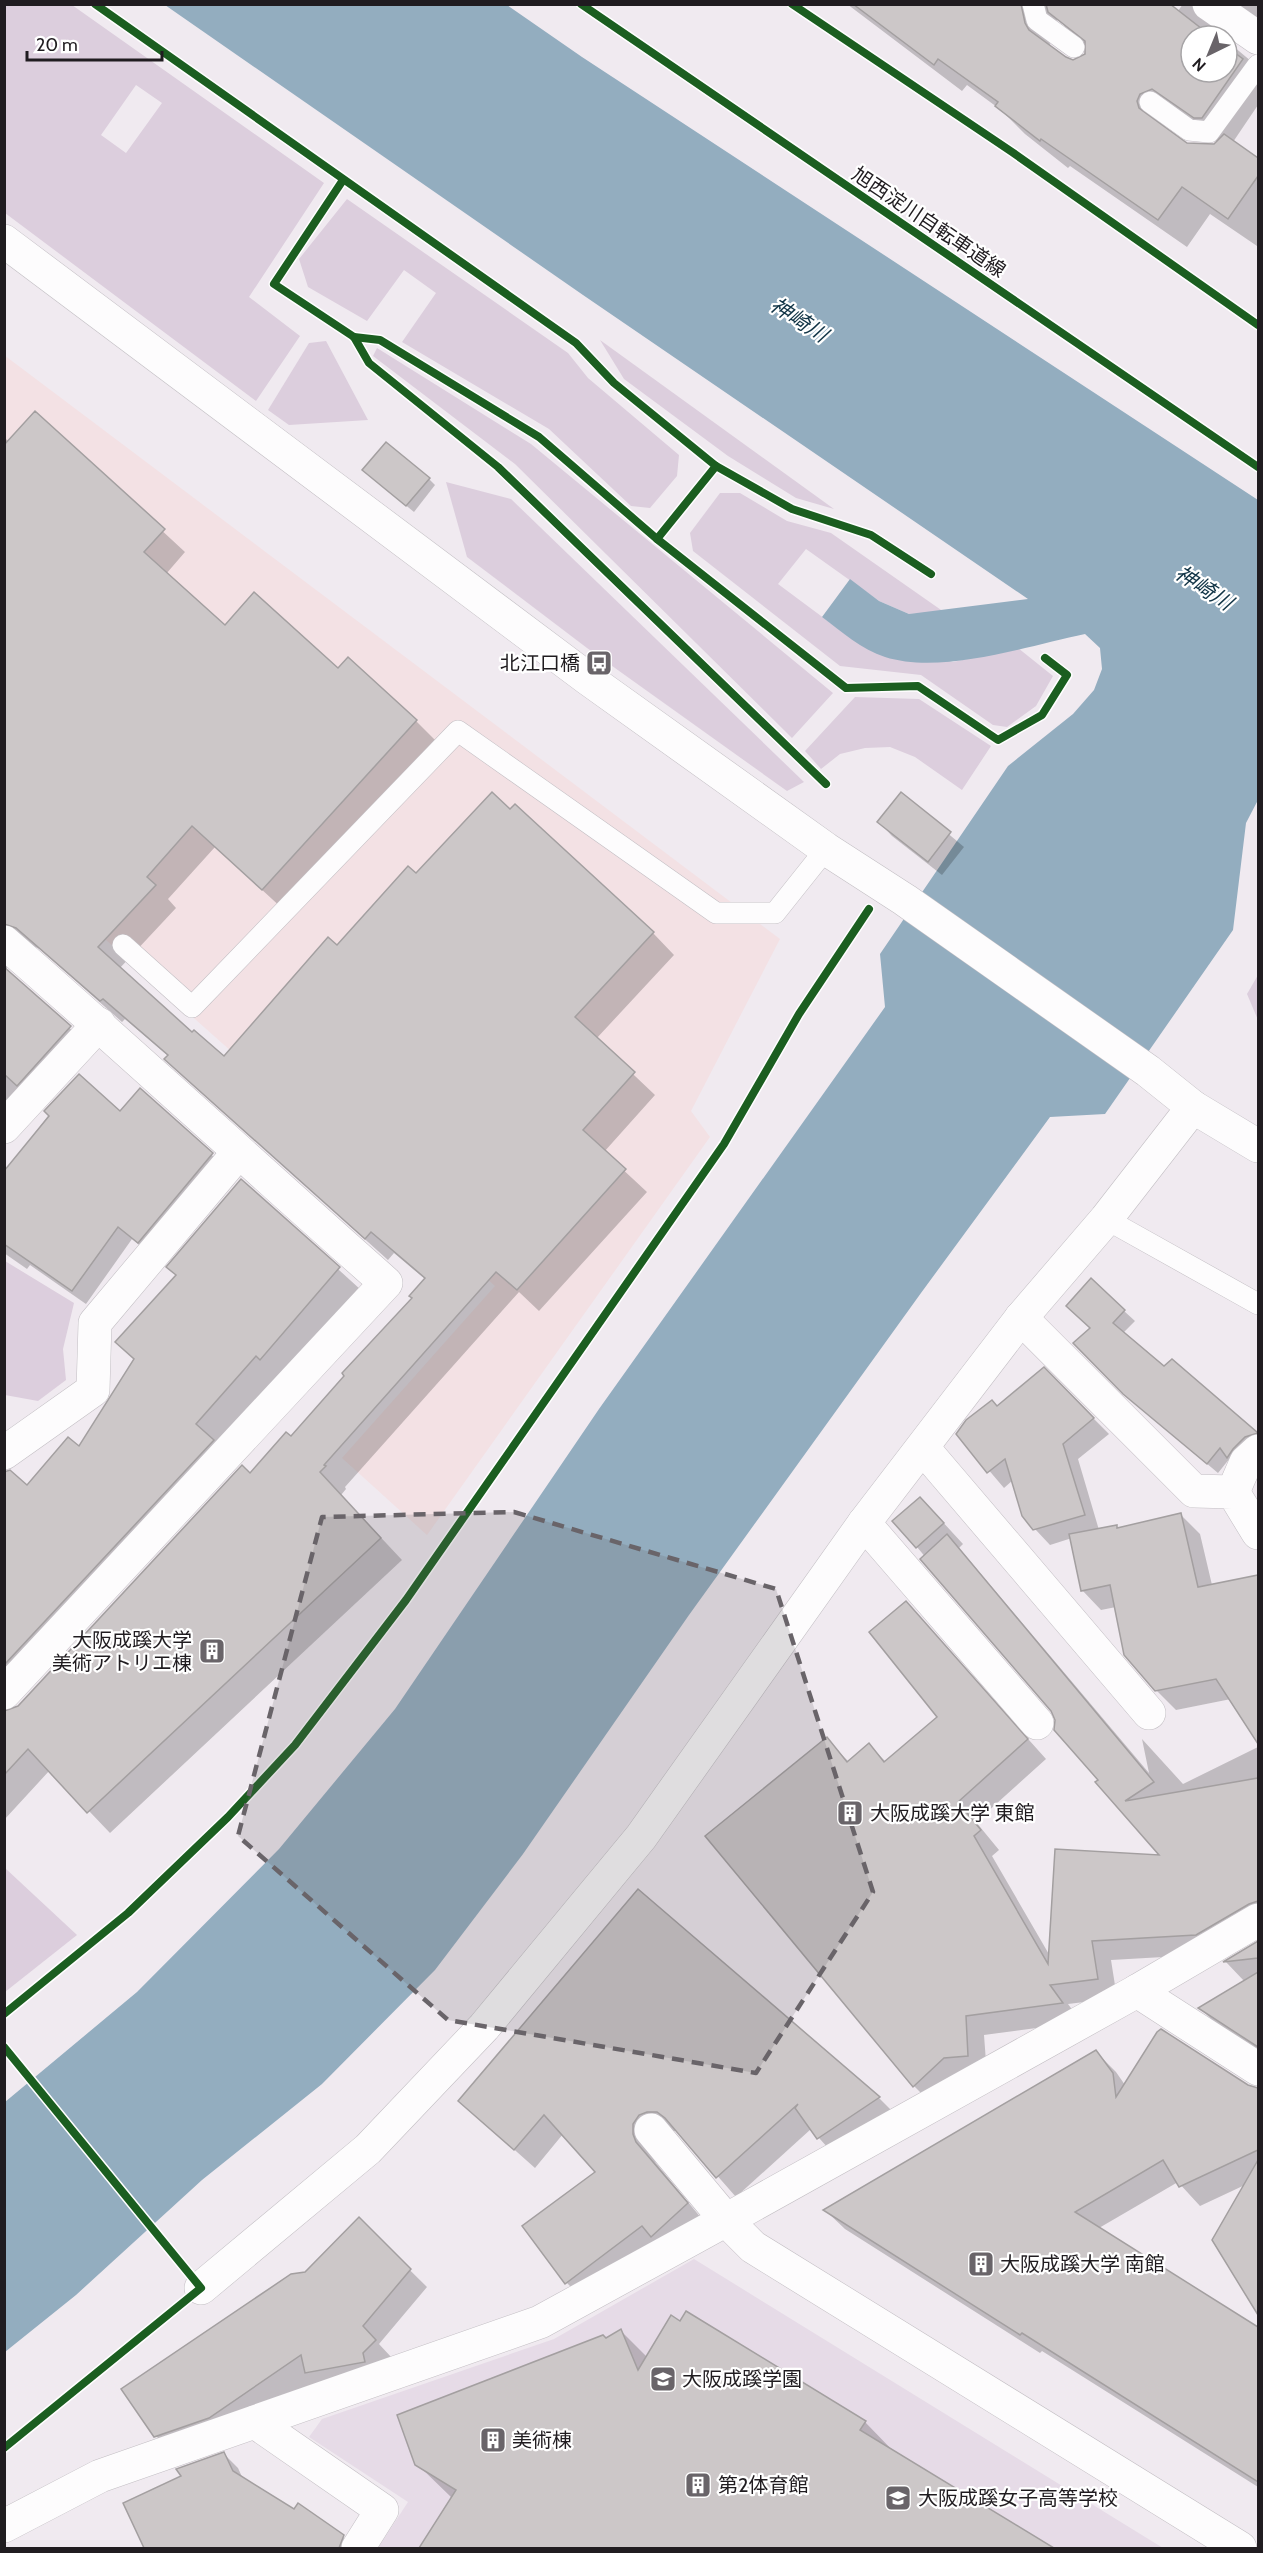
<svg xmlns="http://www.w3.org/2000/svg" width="1263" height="2553" viewBox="0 0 1263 2553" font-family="Cabin,'Noto Sans JP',sans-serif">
<rect width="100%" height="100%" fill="#f0eaf0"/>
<!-- commercial -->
<path fill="#f3e1e4" d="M4,355L780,939L691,1111L710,1137L427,1535L342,1458L495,1286L5,850Z"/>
<!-- built -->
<path fill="#e6dbe7" d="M694,2259L1163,2548H378L408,2502L309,2437L322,2419L554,2339Z"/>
<!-- green -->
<g fill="#dccedd" fill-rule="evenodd">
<path d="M4,5H72L324,183L249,297L300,336L256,401L5,213ZM136,85L162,103L126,153L101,135Z"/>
<path d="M347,199L568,353L588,378L679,455L677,476L650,508L631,506L549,429L402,342L436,293L404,270L367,321L308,287L299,259Z"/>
<path d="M600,340L834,509L796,498L728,456L624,379Z"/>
<path d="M326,341L368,420L289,425L268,410L309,343Z"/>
<path d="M377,348L531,444L833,693L792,738L515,464L373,356Z"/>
<path d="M446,482L511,499L804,782L787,791L587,648L467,557Z"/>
<path d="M720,493H740L787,521L831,533L944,612L909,614L879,601L806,549L778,584L852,639L953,662L1018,648L1053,676L1036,706L1007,727L993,725L921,675L840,666L693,551L690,533Z"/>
<path d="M855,697L919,699L991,746L962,790L915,757L890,747L865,748L840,754L821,769L805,751Z"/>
<path d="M1258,975V1020L1247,994Z"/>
<path d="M5,1261L74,1303L63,1349L66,1380L38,1401L5,1395Z"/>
<path d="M5,1868L77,1935L5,1992H4Z"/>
</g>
<!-- water -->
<path fill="#93adbf" d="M165,5H507L582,57L1258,500V800L1246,823L1233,930L1105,1114L1050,1117L921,1293L689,1615L523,1854L435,1970L322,2084L202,2180L76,2295L5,2352V2102L137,1992L279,1849L395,1709L599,1409L885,1007L880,954L1008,766L1073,714L1094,690L1102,669L1100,648L1085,634C1027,646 942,675 885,657C862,650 841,631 822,617L850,579L879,601L909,614L1028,599L583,295Z"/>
<!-- shadow -->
<g fill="#0003" fill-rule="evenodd">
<path d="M847,4H1170L1178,11L1183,4H1258V23L1222,21L1218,32L1220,36H1191V72H1227V41L1258,67V105L1233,142L1258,159V244L1257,246L1210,214L1187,247L1070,166L1068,168L1025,134L1001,110L967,85L962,91ZM1058,20L1088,48L1085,56L1073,61L1051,48L1048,36L1051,23ZM1181,117L1218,142L1214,145L1187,144L1165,129L1167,123Z"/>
<path d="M35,413L185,552L166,574L225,627L339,670L416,721L437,742L284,910L215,847L168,899L176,908L119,969L192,1035L224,1058L337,947L416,876L653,933L674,955L596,1039L655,1095L604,1152L647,1192L539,1311L519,1292L345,1487L346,1489L341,1495L402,1560L110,1833L50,1770L4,1820V1497L28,1488L79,1448L135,1360L177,1276L241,1181L361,1290L12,1702L7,1710L19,1707L250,1475L291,1438L414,1298L426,1280L394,1253L388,1260L188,1080L168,1056L125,1019L122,1022L40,949L30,945L7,960V970L92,1049L4,1142V437L9,442Z"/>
<path d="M370,476L429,479L435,485L414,512Z"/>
<path d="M901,794L964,847L942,875L892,836L879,822Z"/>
<path d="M79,1076L120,1113L140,1090L226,1168L152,1256L132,1239L86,1304L30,1265L27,1269L4,1253V1173Z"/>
<path d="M1091,1281L1135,1321L1123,1333L1164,1368L1172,1361L1258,1433V1446L1230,1458L1218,1473L1136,1404L1092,1329Z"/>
<path d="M1044,1369L1109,1434L1078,1459L1099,1530L1116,1526L1119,1529L1181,1515L1200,1534L1212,1585L1245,1579L1258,1593V1741L1231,1699L1176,1710L1156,1690L1116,1607L1101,1610L1082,1590L1072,1538L1050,1545L1035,1529L1013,1480L1004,1488L958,1434L997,1408Z"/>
<path d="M940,1519L963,1544L959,1548L1149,1773L1142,1739L1183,1784L1258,1747V1929L1216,1954L1111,1960L1117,1998L1068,2004L1081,2022L984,2035L987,2075L933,2105L914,2086L826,1739L849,1762L869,1745L886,1762L939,1717L906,1603L1046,1759L976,1822L999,1850L992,1856L1050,1956L1162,1857L1100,1780L1057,1720L1052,1710L917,1547Z"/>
<path d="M638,1891L879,2098L898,2117L837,2158L811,2129L736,2197L678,2131H668L652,2155L656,2163L706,2224L586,2302L567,2283L598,2172L563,2134L535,2168L460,2101Z"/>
<path d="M1258,1943V2052L1219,2027L1200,2008L1245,1982L1226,1962Z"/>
<path d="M1096,2052L1116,2072L1125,2085L1258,2088V2312L1214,2240L1247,2184L1200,2206L1178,2182L1099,2228L1258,2329V2487L1042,2351L1040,2353L845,2229L826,2211Z"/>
<path d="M359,2220L427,2287L379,2344L392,2358L173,2453L156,2436Z"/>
<path d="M621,2331L647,2357L865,2422L897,2455L1051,2548H420L452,2498L417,2464Z"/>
<path d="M224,2454L238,2468L243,2479L295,2511L338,2533L352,2546L350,2548H146L125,2504L183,2477Z"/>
</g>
<!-- building -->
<g fill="#ccc7c8" stroke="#a39fa0" stroke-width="1.5">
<path d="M853,4H1021L1025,23L1029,30L1066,57L1073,60L1085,54V41L1048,12L1046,4H1170L1211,36H1191V72H1227V47L1243,59L1202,118H1194L1152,89L1140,94L1137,101L1139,108L1187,143L1214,144L1224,134L1258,158V176L1228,219L1182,187L1158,220L1041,139L1040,141L995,106L998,102L938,59L934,65Z"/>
<path d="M35,411L165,529L144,552L225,625L254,592L338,668L348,657L417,720L262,890L192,826L147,877L156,885L98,947L192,1032L194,1030L224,1056L328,937L337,945L408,866L416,873L492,792L510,809L515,804L654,932L575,1017L635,1072L583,1130L626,1169L517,1290L496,1272L324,1465L326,1466L320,1472L381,1538L87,1813L28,1749L4,1775V1711L18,1706L242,1465L250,1473L286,1432L291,1436L344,1376L342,1373L412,1298L409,1296L425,1278L371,1232L365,1239L164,1059L168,1055L103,999L100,1001L16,928L4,924V445Z"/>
<path d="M386,442L430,478L406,506L362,470Z"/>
<path d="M901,792L951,832L928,862L877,822Z"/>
<path d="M4,967L71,1026L17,1086L4,1074Z"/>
<path d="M79,1074L120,1111L140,1088L213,1153L138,1243L118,1227L72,1291L4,1244V1171L49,1116L44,1111Z"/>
<path d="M241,1179L340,1267L260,1360L256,1356L196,1424L214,1440L4,1665V1472L10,1470L27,1485L68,1437L79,1446L134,1359L115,1342L176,1275L166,1267Z"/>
<path d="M1091,1278L1125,1310L1113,1323L1164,1366L1172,1359L1258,1433L1245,1437L1233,1449L1227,1458L1220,1448L1207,1464L1123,1394L1073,1343L1090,1328L1066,1306Z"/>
<path d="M1044,1367L1094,1418L1063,1444L1085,1515L1033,1530L1022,1516L1005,1459L987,1473L956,1434L966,1420L992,1400L997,1406Z"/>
<path d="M920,1497L944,1523L916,1548L892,1521Z"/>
<path d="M1181,1513L1198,1587L1258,1575V1744L1216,1679L1155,1691L1124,1655L1110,1585L1081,1591L1069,1534L1117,1525V1528Z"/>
<path d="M947,1534L1154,1782L1125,1801L1258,1778V1901L1249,1904L1196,1935L1092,1941L1098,1979L1050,1985L1063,2003L966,2016L968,2056L944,2058L913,2087L705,1836L827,1737L847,1762L869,1743L884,1762L937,1717L869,1632L906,1601L1028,1739L958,1802L981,1830L974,1836L1048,1964L1055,1849L1159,1855L1095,1782L1098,1780L1054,1730L1055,1720L1051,1711L920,1559Z"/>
<path d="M638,1889L880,2097L817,2139L795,2108L798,2104L716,2178L665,2118L657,2112H647L639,2115L633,2124V2134L636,2142L688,2203L651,2237L642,2226L565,2284L522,2226L595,2172L544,2115L514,2150L458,2101Z"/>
<path d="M1258,1941V1958L1223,1962Z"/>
<path d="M1258,1972V2047L1198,2008Z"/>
<path d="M1161,2029L1248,2085L1258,2088V2150L1179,2187L1163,2160L1075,2212L1258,2327V2482L1022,2333L1020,2335L823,2210L1096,2050L1113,2073L1116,2097L1157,2032Z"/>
<path d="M1258,2160V2315L1212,2240Z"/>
<path d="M359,2217L411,2269L363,2326L376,2340L363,2353L365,2362L305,2373L301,2355L209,2418L154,2437L121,2389L291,2274L305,2272Z"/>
<path d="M686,2311L866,2421L860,2430L1054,2548H419L456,2490L415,2465L397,2415L603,2335L606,2338L621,2329L638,2370L671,2315L680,2321Z"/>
<path d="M224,2452L233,2471L294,2509L298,2503L344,2535L339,2548H144L123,2503L181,2476L176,2469Z"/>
</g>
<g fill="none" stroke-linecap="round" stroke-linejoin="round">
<defs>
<g id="service">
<path d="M1033,4L1037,20L1074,47"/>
<path d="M1150,102L1189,130L1209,132L1258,65"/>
<path d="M123,945L192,1007L458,731L716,913H775L826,849"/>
<path d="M1106,1219L1258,1304"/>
</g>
<g id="minor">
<path d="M1209,4L1258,38"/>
<path d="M4,942C133,1054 258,1170 386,1283L4,1693"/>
<path d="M4,1127L99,1024"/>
<path d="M1021,1318L1194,1491L1233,1492L1258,1533"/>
<path d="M923,1448L1149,1713"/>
<path d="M4,1453L93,1390L95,1323L238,1153"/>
<path d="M1233,1492L1246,1462L1258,1451"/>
<path d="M864,1523L1037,1723"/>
<path d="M1137,1991L1258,2069"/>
<path d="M651,2130L726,2220L1137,1991L1258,1920"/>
<path d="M201,2288L368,2149L484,2027L641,1837L864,1523L1021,1318L1106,1219L1193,1107"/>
<path d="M255,2422L382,2510L358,2548"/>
</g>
<g id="tertiary">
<path d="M4,241L587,678L826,849L905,900L1148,1071L1193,1107L1258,1146"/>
<path d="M4,2526L100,2476L540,2322L726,2220L753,2247L1240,2548"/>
</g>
</defs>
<!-- service casing -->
<use href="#service" stroke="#c2bec3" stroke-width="22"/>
<!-- minor casing -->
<use href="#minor" stroke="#c2bec3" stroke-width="34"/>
<!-- tertiary casing -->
<use href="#tertiary" stroke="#c2bec3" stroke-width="34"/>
<!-- service -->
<use href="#service" stroke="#fdfcfd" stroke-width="21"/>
<!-- minor -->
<use href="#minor" stroke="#fdfcfd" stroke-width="33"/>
<!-- tertiary -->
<use href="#tertiary" stroke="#fdfcfd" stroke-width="33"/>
<defs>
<g id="cycleway">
<path d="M95,4L576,343L614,383L716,466L792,509L871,535L931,574"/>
<path d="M581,4L1258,467"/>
<path d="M792,4L1012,152L1258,325"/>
<path d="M343,180L274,284L354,337L369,363L498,467L826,784"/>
<path d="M354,337L380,340L539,437L657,539L846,688L918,686L998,740L1042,715L1067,675L1045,658"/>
<path d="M657,539L716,466"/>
<path d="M4,2014L128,1913L228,1817L295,1745L406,1600L724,1144L799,1014L869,909"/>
<path d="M4,2047L201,2288L4,2448"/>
</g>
</defs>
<!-- cycleway casing -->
<use href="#cycleway" stroke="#fff" stroke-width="11"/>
<!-- cycleway -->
<use href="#cycleway" stroke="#1b5e20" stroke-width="8"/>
</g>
<!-- marked area -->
<path fill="#696469" fill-opacity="0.2" stroke="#696469" stroke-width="4.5" stroke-dasharray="12 8" stroke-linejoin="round" d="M514,1512L776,1589L873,1892L756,2073L448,2020L238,1836L322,1517Z"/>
<!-- icons -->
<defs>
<symbol id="bus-square" viewBox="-11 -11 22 22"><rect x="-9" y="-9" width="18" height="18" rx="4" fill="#696469" stroke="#fff"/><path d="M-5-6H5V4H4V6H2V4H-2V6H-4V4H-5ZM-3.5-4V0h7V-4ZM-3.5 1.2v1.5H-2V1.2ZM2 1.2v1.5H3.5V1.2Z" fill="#fff"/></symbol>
<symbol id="building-square" viewBox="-11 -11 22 22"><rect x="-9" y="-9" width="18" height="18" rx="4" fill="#696469" stroke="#fff"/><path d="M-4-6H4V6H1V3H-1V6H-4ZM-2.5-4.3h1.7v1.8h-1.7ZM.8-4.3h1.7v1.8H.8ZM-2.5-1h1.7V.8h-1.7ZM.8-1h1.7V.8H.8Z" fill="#fff"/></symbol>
<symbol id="school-square" viewBox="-11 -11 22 22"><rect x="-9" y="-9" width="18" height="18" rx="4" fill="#696469" stroke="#fff"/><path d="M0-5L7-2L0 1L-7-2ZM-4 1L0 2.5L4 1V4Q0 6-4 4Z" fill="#fff"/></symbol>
</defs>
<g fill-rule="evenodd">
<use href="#bus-square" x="584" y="648" width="30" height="30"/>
<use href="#building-square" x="197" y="1636" width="30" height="30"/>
<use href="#building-square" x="835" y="1798" width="30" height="30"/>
<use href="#building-square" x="966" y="2249" width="30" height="30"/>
<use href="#school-square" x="648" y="2364" width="30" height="30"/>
<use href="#building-square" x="478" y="2425" width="30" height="30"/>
<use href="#building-square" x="683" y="2470" width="30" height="30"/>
<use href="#school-square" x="883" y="2483" width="30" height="30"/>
</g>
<g text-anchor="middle" stroke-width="4.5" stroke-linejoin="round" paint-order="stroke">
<!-- street labels -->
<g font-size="20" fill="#201c20" stroke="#fff">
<text transform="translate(929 222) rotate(34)" y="7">旭西淀川自転車道線</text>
</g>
<!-- poi labels -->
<g font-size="20" fill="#201c20" stroke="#fff" text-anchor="start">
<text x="580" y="670" text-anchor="end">北江口橋</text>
<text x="192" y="1647" text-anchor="end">大阪成蹊大学<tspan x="192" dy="23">美術アトリエ棟</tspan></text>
<text x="870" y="1820">大阪成蹊大学 東館</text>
<text x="1000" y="2271">大阪成蹊大学 南館</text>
<text x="682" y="2386">大阪成蹊学園</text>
<text x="512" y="2447">美術棟</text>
<text x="718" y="2492">第2体育館</text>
<text x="918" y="2505">大阪成蹊女子高等学校</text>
</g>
<!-- water labels -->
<g font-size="21" font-style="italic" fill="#113446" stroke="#fff">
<text transform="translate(799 320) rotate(33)" y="7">神崎川</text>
<text transform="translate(1204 588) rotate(33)" y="7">神崎川</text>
</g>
</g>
<!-- border -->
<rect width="1263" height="2553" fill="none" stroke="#201c20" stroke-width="12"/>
<!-- north arrow -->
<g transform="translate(1209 54) rotate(223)"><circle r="28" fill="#ffffff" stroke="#a6a4a6" stroke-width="1.5"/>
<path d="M0-4.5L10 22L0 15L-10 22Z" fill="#696469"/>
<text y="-9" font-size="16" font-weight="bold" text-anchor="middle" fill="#201c20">N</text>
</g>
<!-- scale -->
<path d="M27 51v9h135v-9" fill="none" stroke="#201c20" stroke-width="3"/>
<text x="36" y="51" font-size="18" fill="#201c20" stroke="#ffffff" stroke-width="4.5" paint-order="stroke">20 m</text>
</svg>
